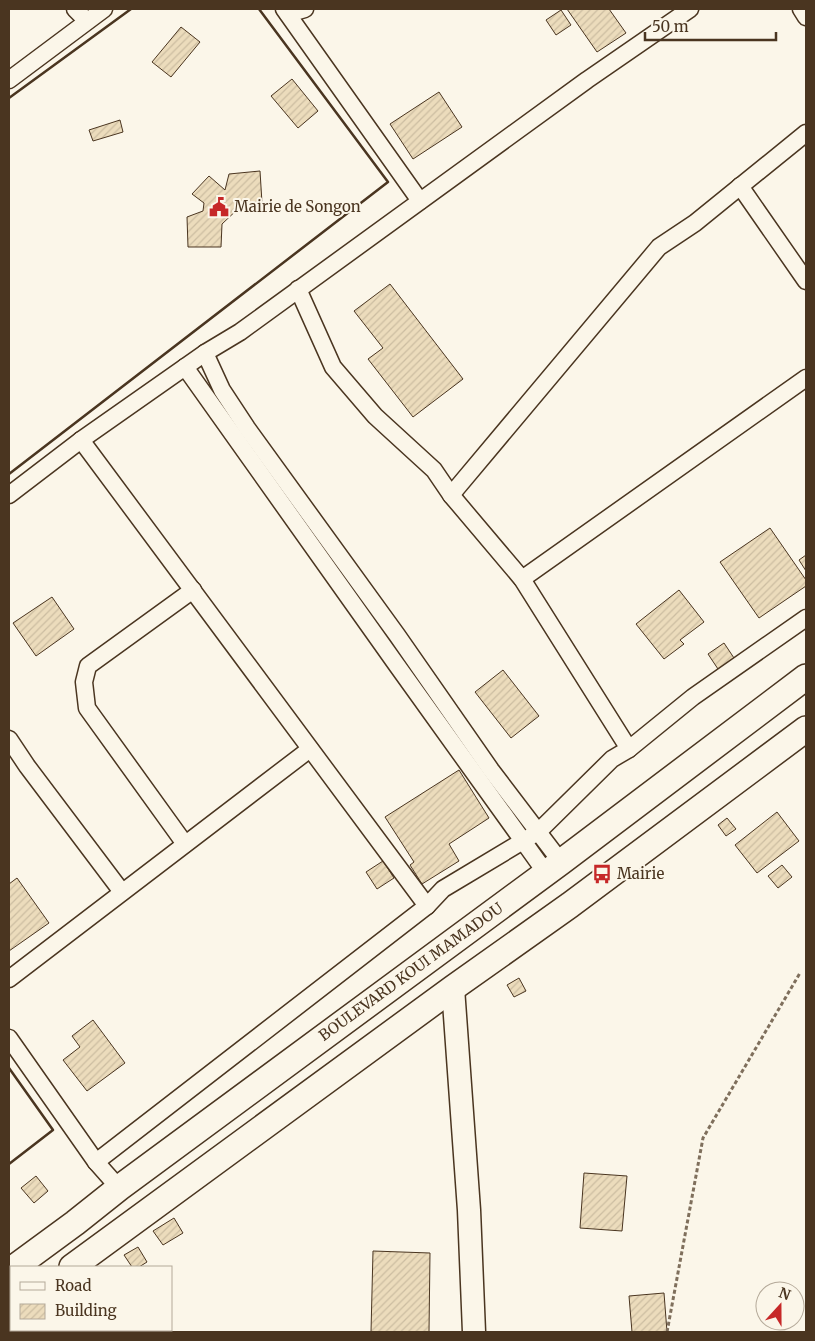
<svg xmlns="http://www.w3.org/2000/svg" width="815" height="1341" viewBox="0 0 815 1341" font-family="Merriweather,serif">
<defs>
<pattern id="building-hatch" width="6" height="6" patternUnits="userSpaceOnUse" patternTransform="scale(1.25)"><rect width="6" height="6" fill="#ecdcbc"/><path d="M-1 1l2-2M0 6l6-6M5 7l2-2" fill="none" stroke="#ccbda1"/></pattern>
</defs>
<rect width="100%" height="100%" fill="#fbf6e9"/>
<!-- building -->
<g fill="url(#building-hatch)" stroke="#4a3520">
<path d="M567,9H609L626,33L597,52Z"/>
<path d="M561,10L571,25L556,35L546,20Z"/>
<path d="M181,27L200,42L171,77L152,62Z"/>
<path d="M292,79L318,111L298,128L271,96Z"/>
<path d="M439,92L462,127L413,159L390,124Z"/>
<path d="M120,120L123,132L93,141L89,130Z"/>
<path d="M260,171L262,203L241,206L222,224L221,247H188L187,217L203,211L204,203L192,194L209,176L225,190L229,174Z"/>
<path d="M390,284L463,379L413,417L368,359L383,348L354,311Z"/>
<path d="M770,528L806,580V586L759,618L720,562Z"/>
<path d="M806,555V571L799,560Z"/>
<path d="M679,590L704,622L680,640L684,644L664,659L636,624Z"/>
<path d="M52,597L74,629L36,656L13,623Z"/>
<path d="M724,643L736,661L720,672L708,654Z"/>
<path d="M503,670L539,716L511,738L475,692Z"/>
<path d="M459,770L489,818L449,844L459,861L422,884L410,865L414,862L385,817Z"/>
<path d="M777,812L799,841L757,873L735,845Z"/>
<path d="M727,818L736,829L726,836L718,825Z"/>
<path d="M383,861L394,878L377,889L366,872Z"/>
<path d="M782,865L792,877L778,888L768,876Z"/>
<path d="M17,878L49,923L9,951V884Z"/>
<path d="M519,978L526,991L514,997L507,985Z"/>
<path d="M93,1020L125,1063L87,1091L63,1060L80,1047L72,1036Z"/>
<path d="M584,1173L627,1176L622,1231L580,1228Z"/>
<path d="M36,1176L48,1191L34,1203L21,1188Z"/>
<path d="M174,1218L183,1233L163,1245L153,1231Z"/>
<path d="M138,1247L147,1262L139,1267H132L124,1255Z"/>
<path d="M373,1251L430,1253L429,1332H371Z"/>
<path d="M664,1293L667,1332H632L629,1296Z"/>
</g>
<g fill="none" stroke-linecap="round" stroke-linejoin="round">
<defs>
<g id="street">
<path d="M75,9L87,21"/>
<path d="M284,9L420,201"/>
<path d="M801,9L806,17"/>
<path d="M288,14L305,9"/>
<path d="M9,80L104,9"/>
<path d="M740,186L806,281"/>
<path d="M298,289L333,367L375,416L434,470L451,495L522,579L629,749"/>
<path d="M205,353L222,390L247,428L397,635L491,770L561,862"/>
<path d="M185,367C304,536 425,705 546,873"/>
<path d="M81,440L427,906"/>
<path d="M9,495L81,440L205,353L240,332L587,80L690,9"/>
<path d="M451,495L659,247L695,223L806,133"/>
<path d="M522,579L806,378"/>
<path d="M9,739L27,766L122,892"/>
<path d="M185,844L87,708L84,682L88,666L193,590"/>
<path d="M9,979L310,749"/>
<path d="M9,1038L96,1162L119,1188"/>
<path d="M96,1162L427,906L443,889L538,832L612,759L629,749L693,697L806,618"/>
</g>
<path id="secondary" d="M453,988L469,1210L474,1332"/>
<g id="primary">
<path d="M15,1267L75,1223L119,1188L561,862L806,677"/>
<path d="M72,1267L453,988L570,905L806,729"/>
<path d="M9,1312L11,1311"/>
</g>
</defs>
<!-- street casing -->
<use href="#street" stroke="#4a3520" stroke-width="19"/>
<!-- secondary casing -->
<use href="#secondary" stroke="#4a3520" stroke-width="25"/>
<!-- primary casing -->
<use href="#primary" stroke="#4a3520" stroke-width="28"/>
<!-- path -->
<path stroke="#7f6f5c" stroke-width="3" stroke-dasharray="4 2.5" stroke-linecap="butt" d="M667,1332L703,1138L800,973"/>
<!-- street -->
<use href="#street" stroke="#fbf6e9" stroke-width="16"/>
<!-- secondary -->
<use href="#secondary" stroke="#fbf6e9" stroke-width="22"/>
<!-- primary -->
<use href="#primary" stroke="#fbf6e9" stroke-width="25"/>
<!-- wall -->
<g stroke="#4a3520" stroke-width="2.5">
<path d="M9,98L131,9"/>
<path d="M9,474L388,182L259,9"/>
<path d="M9,1068L53,1130L9,1164"/>
</g>
</g>
<!-- icons -->
<defs>
<symbol id="civic-bare" viewBox="-9 -9 18 18"><path d="M-.6-6.5H3V-4.5H.6V-3L4-1V1h2V6H-6V1h2V-1L-.6-3ZM-1.2 2.5V6h2.4V2.5Z" fill="#c62828" stroke="#fbf6e9" stroke-width="2.5" paint-order="stroke"/></symbol>
<symbol id="bus-bare" viewBox="-9 -9 18 18"><path d="M-5-6H5V4H4V6H2V4H-2V6H-4V4H-5ZM-3.5-4V0h7V-4ZM-3.5 1.2v1.5H-2V1.2ZM2 1.2v1.5H3.5V1.2Z" fill="#c62828" stroke="#fbf6e9" stroke-width="2.5" paint-order="stroke"/></symbol>
</defs>
<g fill-rule="evenodd">
<use href="#civic-bare" x="205" y="193" width="28" height="28"/>
<use href="#bus-bare" x="588" y="860" width="28" height="28"/>
</g>
<g text-anchor="middle" stroke-width="4" stroke-linejoin="round" paint-order="stroke">
<!-- poi labels -->
<g font-size="15" fill="#4a3520" stroke="#fbf6e9" text-anchor="start">
<text x="234" y="212">Mairie de Songon</text>
<text x="617" y="879">Mairie</text>
</g>
<!-- street labels -->
<g font-size="15" fill="#4a3520" stroke="#fbf6e9">
<text transform="translate(411 972) rotate(-36)" y="5">BOULEVARD KOUI MAMADOU</text>
</g>
</g>
<!-- border -->
<rect width="815" height="1341" fill="none" stroke="#4a3520" stroke-width="20"/>
<!-- legend -->
<rect x="10" y="1266" width="162" height="65" fill="#fbf6e9" stroke="#b4a999"/>
<rect x="20" y="1282" width="25" height="8" fill="#fbf6e9" stroke="#b4a999"/>
<text x="55" y="1291" font-size="15" fill="#4a3520">Road</text>
<rect x="20" y="1304" width="25" height="15" fill="url(#building-hatch)" stroke="#b4a999"/>
<text x="55" y="1316" font-size="15" fill="#4a3520">Building</text>
<!-- north arrow -->
<g transform="translate(780 1306) rotate(21)"><circle r="24" fill="#fbf6e9" stroke="#b4a999"/>
<path d="M0-4L9 19L0 12L-9 19Z" fill="#c62828"/>
<text y="-8" font-size="14" font-weight="bold" text-anchor="middle" fill="#4a3520">N</text>
</g>
<!-- scale -->
<path d="M645 32v8h131v-8" fill="none" stroke="#4a3520" stroke-width="2.5"/>
<text x="652" y="32" font-size="15" fill="#4a3520" stroke="#fbf6e9" stroke-width="4" paint-order="stroke">50 m</text>
</svg>
